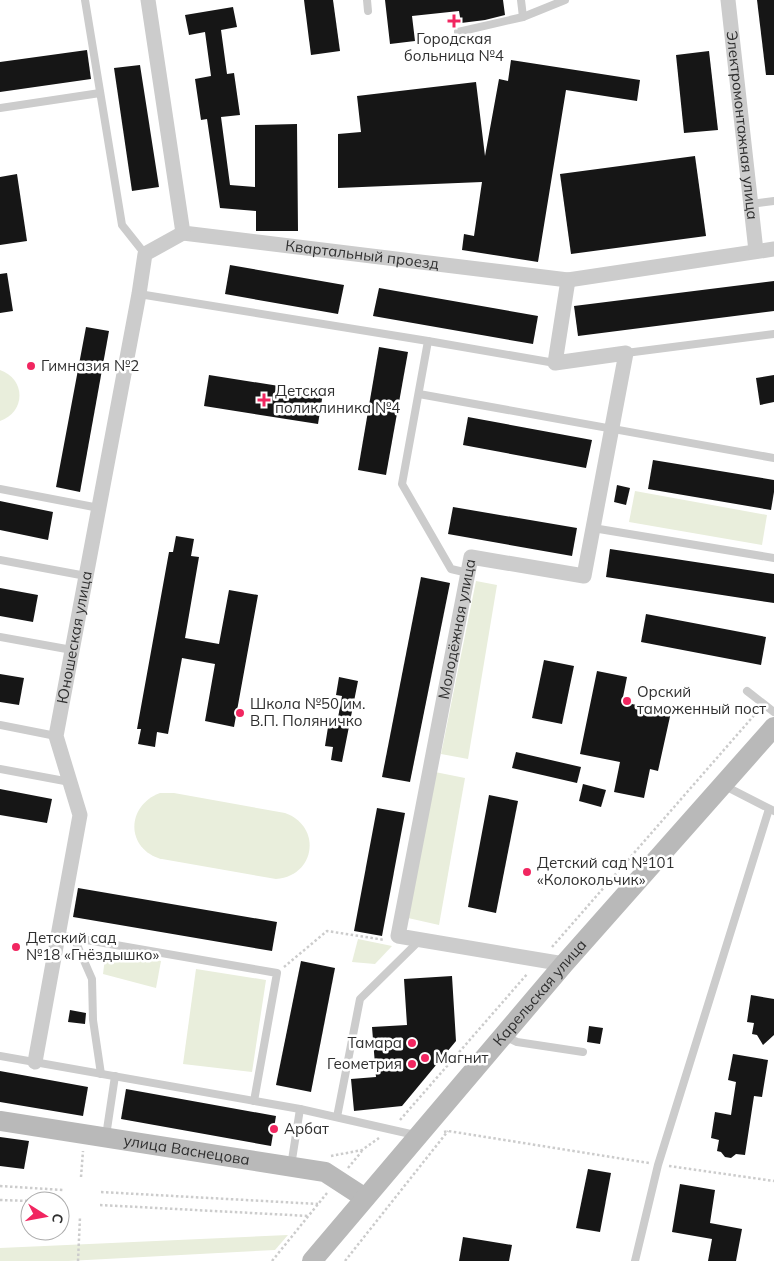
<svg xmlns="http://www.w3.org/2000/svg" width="774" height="1261" viewBox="0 0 774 1261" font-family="Mulish,sans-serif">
<rect width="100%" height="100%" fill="#fff"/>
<!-- green -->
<g fill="#e9eedc">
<path d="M0,370C26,379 26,412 0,421Z"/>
<path d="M635,491L767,515L762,545L629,522Z"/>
<path d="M476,581L497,585L468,759L441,754Z"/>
<path d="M435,772L465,778L439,925L408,918Z"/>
<path d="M160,793H174L285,813C322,826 316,876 276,879L162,859C126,850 125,806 160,793Z"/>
<path d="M358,939L392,946L375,964L352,962Z"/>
<path d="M106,950L161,961L156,988L103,974Z"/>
<path d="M196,969L266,980L252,1072L183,1064Z"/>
<path d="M288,1235L275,1250L68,1261H0V1248Z"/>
</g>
<!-- building -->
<g fill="#161616">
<path d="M304,0H333L340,51L311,55Z"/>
<path d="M385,0H503L505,15L485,20L461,23L459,11L412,16L415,41L390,44Z"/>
<path d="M757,0H774V75H766Z"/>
<path d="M233,7L237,27L221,30L227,74L234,73L240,115L221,117L230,185L255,187V125L297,124L298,231H256V211L220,208L207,119L201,120L195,79L211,76L205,32L189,35L185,15Z"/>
<path d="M87,50L91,79L0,92V62Z"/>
<path d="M709,51L718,130L684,133L676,55Z"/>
<path d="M511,60L640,80L637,101L566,90L538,262L462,250L464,234L474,236L482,182L338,188V134L361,132L357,96L476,82L485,156L499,79L508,81Z"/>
<path d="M140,65L159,187L132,191L114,68Z"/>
<path d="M695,156L706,236L571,254L560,174Z"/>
<path d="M17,174L27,241L0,245V177Z"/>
<path d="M230,265L344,285L338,314L225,294Z"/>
<path d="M7,273L13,311L0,313V274Z"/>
<path d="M774,281V311L578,336L574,306Z"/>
<path d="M379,288L538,316L533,344L373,316Z"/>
<path d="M86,327L109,331L80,492L56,487Z"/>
<path d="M379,347L408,352L386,475L358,470Z"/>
<path d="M209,375L323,393L318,424L204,406Z"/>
<path d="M774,375V402L760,405L756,378Z"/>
<path d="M468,417L592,440L586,468L463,445Z"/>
<path d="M653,460L774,480V492L771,510L648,489Z"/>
<path d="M617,485L630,488L626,505L614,502Z"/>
<path d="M0,501L53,512L48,540L0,530Z"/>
<path d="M453,507L577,528L572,556L448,534Z"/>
<path d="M176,536L194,539L191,556L199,557L185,638L219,644L229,590L258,595L234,727L205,721L215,664L182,658L168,734L157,732L155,747L138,744L141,729H137L169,552H173Z"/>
<path d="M610,549L774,574V603L606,577Z"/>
<path d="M421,577L450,583L410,782L382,777Z"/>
<path d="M0,588L38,595L33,622L0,616Z"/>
<path d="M646,614L766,637L761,665L641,642Z"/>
<path d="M544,660L574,666L562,724L532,718Z"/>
<path d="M597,671L627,677L622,702L671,712L658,771L650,769L644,798L614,792L620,762L580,754Z"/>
<path d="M0,674L24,678L19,705L0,702Z"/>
<path d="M339,677L358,681L342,762L331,760L333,747L325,746L329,721L337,723L342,696L336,695Z"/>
<path d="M516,752L581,767L577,783L512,768Z"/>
<path d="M583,784L606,790L601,807L579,801Z"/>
<path d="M0,789L52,799L47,823L0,815Z"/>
<path d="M489,795L518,801L496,913L468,907Z"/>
<path d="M377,808L405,813L382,936L354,931Z"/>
<path d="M78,888L277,922L272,951L73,917Z"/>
<path d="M301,961L335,968L311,1092L276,1085Z"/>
<path d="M452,976L456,1041L402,1106L354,1111L351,1079L376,1077L372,1027L407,1025L404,979Z"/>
<path d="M751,995L774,999V1035L763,1045L757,1035L752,1034L754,1023L747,1022Z"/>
<path d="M70,1010L86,1013L85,1024L68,1022Z"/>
<path d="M589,1026L603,1028L600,1044L587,1042Z"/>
<path d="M733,1054L768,1060L762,1097L754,1096L745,1155L736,1154L731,1158L725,1157L721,1152L717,1151L719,1140L711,1138L715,1112L731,1115L736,1082L728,1080Z"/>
<path d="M0,1071L88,1087L83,1116L0,1102Z"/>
<path d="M126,1089L276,1116L271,1146L121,1119Z"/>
<path d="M0,1137L29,1141L24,1169L0,1166Z"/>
<path d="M588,1169L611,1173L600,1232L576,1228Z"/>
<path d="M680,1184L715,1190L710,1223L742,1229L736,1261H708L712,1239L672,1232Z"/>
<path d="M463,1237L512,1245L509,1261H459Z"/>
</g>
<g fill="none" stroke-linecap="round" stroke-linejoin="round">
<!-- path -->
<g stroke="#ccc" stroke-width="2.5" stroke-dasharray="2.5 2.5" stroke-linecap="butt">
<path d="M552,947L757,712"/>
<path d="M284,967L327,931L385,940"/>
<path d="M400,1120L528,973"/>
<path d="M444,1132L448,1131L649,1163"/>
<path d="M331,1156L362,1150L379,1138"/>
<path d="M669,1166L774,1181"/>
<path d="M348,1168L362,1151"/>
<path d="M81,1177L83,1151"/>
<path d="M0,1186L63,1190"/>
<path d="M101,1192L318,1204"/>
<path d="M0,1200L30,1201"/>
<path d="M60,1203H62"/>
<path d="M100,1205L309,1216"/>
<path d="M78,1261L80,1217"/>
<path d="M272,1261L327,1193"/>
<path d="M345,1261L448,1131"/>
</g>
<!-- lane -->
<g stroke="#ccc" stroke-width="8">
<path d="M85,0L122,225L145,254"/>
<path d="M367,0L368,11"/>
<path d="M521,0L523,17"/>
<path d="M458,32L523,17L565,0"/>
<path d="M0,108L100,93"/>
<path d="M751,204L774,201"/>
<path d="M139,294L428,341"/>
<path d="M626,353L774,334"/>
<path d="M419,394L774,458"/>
<path d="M0,489L99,508"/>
<path d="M593,528L774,558"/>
<path d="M0,560L86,576"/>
<path d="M468,573L451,569L402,484L428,341L555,363"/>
<path d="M0,637L72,650"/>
<path d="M747,691L774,712"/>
<path d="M0,725L56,736"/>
<path d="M0,769L70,782"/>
<path d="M725,786L774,811"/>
<path d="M58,935L277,973L254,1101"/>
<path d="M74,938L92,979L93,1020L101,1074"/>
<path d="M504,1036L517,1042L583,1052"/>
<path d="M0,1056L300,1109L415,1135"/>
<path d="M337,1117L360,999L420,940"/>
<path d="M106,1136L115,1076"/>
<path d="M291,1166L300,1109"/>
<path d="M635,1261L658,1165L769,809"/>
</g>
<!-- street -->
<g stroke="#ccc" stroke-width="15">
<path id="s1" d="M148,0L183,233L568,280L774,249"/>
<path id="s2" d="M728,0L756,251"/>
<path id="s3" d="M564,964L398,936L471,557L584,576L626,353L555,363L568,280"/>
<path id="s4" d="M35,1062L80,815L56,736L139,294L145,254L183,233"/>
</g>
<!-- secondary -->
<g stroke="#b9b9b9" stroke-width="20">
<path id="s5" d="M0,1121L325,1172L365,1198"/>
<path id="s6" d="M312,1261L564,964L774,727"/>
</g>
</g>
<!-- markers -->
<g fill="#f12660" stroke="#fff" stroke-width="2">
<path d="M451.5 13.5h5v5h5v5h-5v5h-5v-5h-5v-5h5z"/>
<circle cx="31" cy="366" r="5"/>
<path d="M261.5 392.5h5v5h5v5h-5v5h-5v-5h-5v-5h5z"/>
<circle cx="627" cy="701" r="5"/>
<circle cx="240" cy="713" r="5"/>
<circle cx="527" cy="872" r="5"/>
<circle cx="16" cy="947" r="5"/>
<circle cx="412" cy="1043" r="5"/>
<circle cx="425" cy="1058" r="5"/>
<circle cx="412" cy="1064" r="5"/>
<circle cx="274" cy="1129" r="5"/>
</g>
<g text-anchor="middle" stroke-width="5" stroke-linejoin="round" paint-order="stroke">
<!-- poi labels -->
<g font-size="15" fill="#2f2f2f" stroke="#fff" text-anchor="start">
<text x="454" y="44" text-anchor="middle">Городская<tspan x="454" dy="17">больница №4</tspan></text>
<text x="41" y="371">Гимназия №2</text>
<text x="275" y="396">Детская<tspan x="275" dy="17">поликлиника №4</tspan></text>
<text x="637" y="697">Орский<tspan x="637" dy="17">таможенный пост</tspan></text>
<text x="250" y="709">Школа №50 им.<tspan x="250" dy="17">В.П. Поляничко</tspan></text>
<text x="537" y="868">Детский сад №101<tspan x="537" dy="17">«Колокольчик»</tspan></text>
<text x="26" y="943">Детский сад<tspan x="26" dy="17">№18 «Гнёздышко»</tspan></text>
<text x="402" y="1048" text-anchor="end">Тамара</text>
<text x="435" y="1063">Магнит</text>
<text x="402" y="1069" text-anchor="end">Геометрия</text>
<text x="284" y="1134">Арбат</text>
</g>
<!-- street labels -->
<g font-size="15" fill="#2f2f2f" stroke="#fff">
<text dy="5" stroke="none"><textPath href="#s2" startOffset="126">Электромонтажная улица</textPath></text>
<text dy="5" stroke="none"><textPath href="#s1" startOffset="416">Квартальный проезд</textPath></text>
<text dy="5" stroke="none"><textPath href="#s3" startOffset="481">Молодёжная улица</textPath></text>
<text dy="5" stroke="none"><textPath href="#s4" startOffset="434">Юношеская улица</textPath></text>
<text dy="5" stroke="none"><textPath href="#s6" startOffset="352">Карельская улица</textPath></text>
<text dy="5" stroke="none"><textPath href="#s5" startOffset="189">улица Васнецова</textPath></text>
</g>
</g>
<!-- north arrow -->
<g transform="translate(45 1216) rotate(101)"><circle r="24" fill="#ffffff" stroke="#acacac"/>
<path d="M0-4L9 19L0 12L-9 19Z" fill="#f12660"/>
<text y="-8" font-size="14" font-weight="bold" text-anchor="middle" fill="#2f2f2f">С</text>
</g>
</svg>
